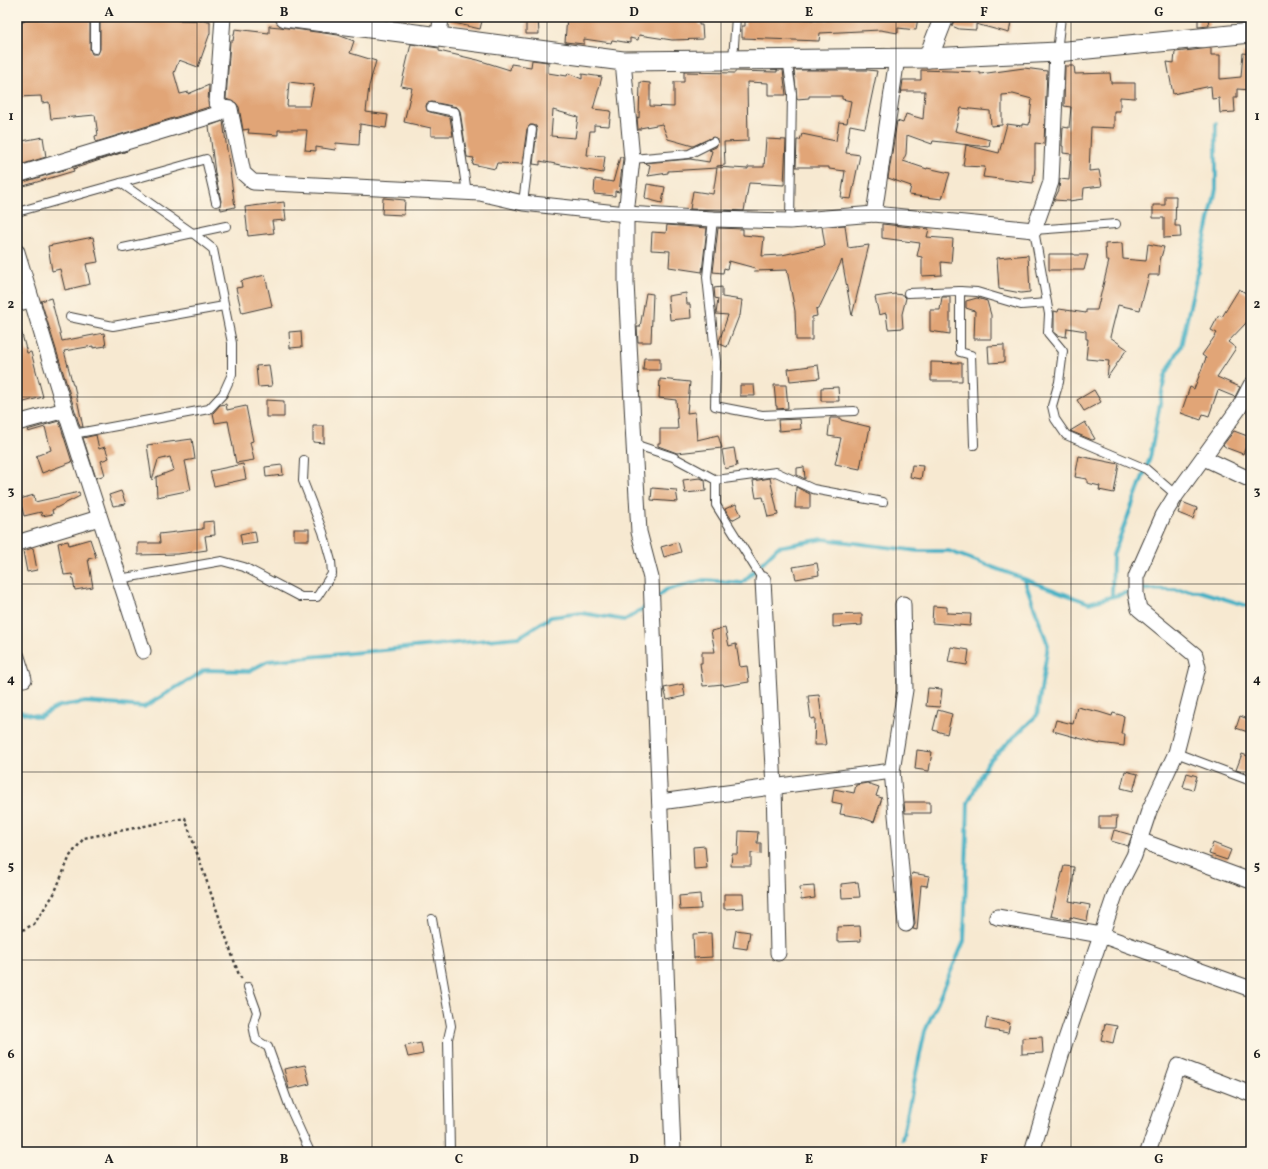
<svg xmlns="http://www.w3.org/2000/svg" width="1268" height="1169" viewBox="0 0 1268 1169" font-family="Vollkorn,serif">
<rect width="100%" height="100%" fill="#fcf5e5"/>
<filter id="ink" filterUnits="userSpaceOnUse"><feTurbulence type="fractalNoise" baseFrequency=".025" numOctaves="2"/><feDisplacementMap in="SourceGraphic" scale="8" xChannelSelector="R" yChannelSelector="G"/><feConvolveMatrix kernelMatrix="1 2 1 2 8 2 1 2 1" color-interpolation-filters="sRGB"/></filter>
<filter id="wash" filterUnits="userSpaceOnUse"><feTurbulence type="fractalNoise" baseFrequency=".012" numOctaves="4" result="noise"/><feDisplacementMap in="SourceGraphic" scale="16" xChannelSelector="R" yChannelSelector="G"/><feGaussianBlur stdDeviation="0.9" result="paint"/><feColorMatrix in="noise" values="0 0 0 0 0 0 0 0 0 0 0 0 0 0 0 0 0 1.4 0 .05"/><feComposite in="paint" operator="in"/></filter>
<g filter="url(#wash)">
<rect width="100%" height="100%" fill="#f7e9d1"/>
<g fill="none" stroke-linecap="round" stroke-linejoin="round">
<!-- stream -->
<g stroke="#47b1c5" stroke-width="4">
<path d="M1140,589L1199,591L1251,607"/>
<path d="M1112,596L1113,555L1150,458L1165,376L1181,346L1216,189V124"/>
<path d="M655,599L666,590L704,580L742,583L778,547L823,539L918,551H949L1089,603L1133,591"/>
<path d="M17,711L39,717L59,706L86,702L144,707L205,670L249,671L268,661L519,637L551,617L581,613L625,620L649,605"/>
<path d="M902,1139L925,1031L964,941L968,803L988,762L1037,715L1048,645L1024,579"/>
</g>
</g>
<g id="blocks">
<!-- building -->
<g fill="#e1a577" fill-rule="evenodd">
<path d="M26,17H90V49L92,54H98L100,49V17H177V20L210,21V33L198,67L179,60L174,73L180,94L189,92L188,94L209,85L208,102L209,107L96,142L95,136L98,135L95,115L51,119L49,102L42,103L41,96L17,97V22H24Z"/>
<path d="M450,17H483L480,29L450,22Z"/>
<path d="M526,17H538L539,34H526Z"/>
<path d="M567,17H647L682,22L683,17H699V25H702L703,39L672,40L639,35L638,40L630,38V43L612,40L611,43L584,39V44L565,42Z"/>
<path d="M745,17H804V19L816,20H829V17H918L916,30L898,28V33L880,30L820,33L819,41L742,38V26H745Z"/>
<path d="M955,17H1012L1009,33L976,24V30L959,29L952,26Z"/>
<path d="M1198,17H1208L1209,26L1198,27Z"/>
<path d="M269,26L280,27L338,35L354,41L350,53L376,61L369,86L366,112L388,115L386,128L360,124L359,145L336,143L335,150L316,147V151L305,150L307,130H278V135L248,133L249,129L243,130L239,107L236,103L226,99L230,41H233L235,29L269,33ZM289,82L314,85L310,106H287Z"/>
<path d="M411,44L439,48V51L478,60L510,70L511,64L531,67L532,60L548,62V73L567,76L568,73L582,79V74L602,77L593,109L611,111L609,126L594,125V131H590L587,155L605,156L603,173L540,161V165L533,164L537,130L536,126L533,125H530L527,129L522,164L497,163L495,169L472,164L474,158L467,157L460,111L457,107L432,102L427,103L426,106L427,111L430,112L450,117L453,136H431V128L404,122L412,88L401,86ZM553,110L578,117L575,138L551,136Z"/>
<path d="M1211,48V55H1220V79L1241,77L1243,53L1251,54V90L1237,89V97H1234L1235,112L1220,113L1219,98L1212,99L1211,86L1173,94L1167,62L1174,63L1175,52Z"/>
<path d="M1065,66H1074L1075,74L1110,73L1111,83H1135V98L1120,97V111H1114V128L1091,127L1089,171L1099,170L1102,186L1084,188L1083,199L1069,201L1054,200L1059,190L1060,179L1069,180L1071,154L1063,153V146H1062L1063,127L1069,128L1071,107L1064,106Z"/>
<path d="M1024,68L1047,71L1044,144L1035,143V168L1033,183L983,177L985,167L963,166L966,145L999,153L1007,124L1022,126V124L1029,125L1032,99L1013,94L1002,95V125L991,126L990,111L961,108L955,131L990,140L989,147L933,141L932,144L907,135L906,154L903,161L927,169V168L950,173L942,199L909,195L911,186L888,178L897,121L903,123L906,114L923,119L925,91H902L901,94L903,80H921V70L980,72V74Z"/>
<path d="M777,70H783L786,95H768V83L747,82L748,141L724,142L725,165L717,166V167L748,169V167H764L766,139L786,140L784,185L749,183L744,211L690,209L693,191L713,194L717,168L668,171V173L648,176L650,165L644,163L690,159L709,162L712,151L709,150L716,147L718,142L716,138L713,137L693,146L668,139L662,124L640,128V130H638L637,117L639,118L640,82L650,83V106L674,107V82H684V72L735,73V71L777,72Z"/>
<path d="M794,70H868L877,71L865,128L850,125L846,153L860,155L851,199L841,198L845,171L829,169V167H796L797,140H800L802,134L836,141L839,122L847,123L851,101L842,99V96H809V98L797,99Z"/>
<path d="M223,121L235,207L221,210L220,205L221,201L215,173L209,126Z"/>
<path d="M43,137L46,157L17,166V142Z"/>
<path d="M127,151L73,169L74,171L17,188V184Z"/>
<path d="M620,157H623V159L619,192L615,191V196L594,194L595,179L613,182Z"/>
<path d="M647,184L665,187L662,203L646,199V198L645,197Z"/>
<path d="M1165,196H1176L1175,226H1180L1181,237L1164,238V218H1153V205H1165Z"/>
<path d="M383,198L405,200L404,215L382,214Z"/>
<path d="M284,202L286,220L272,221L274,233L248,236L245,207Z"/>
<path d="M882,224L929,229L927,237L953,239L951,263L941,262L942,275L922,276V257L917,256L920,243L882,238Z"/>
<path d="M667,225L707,228L702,272L669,267L670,251L651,250L652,232L666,233Z"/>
<path d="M845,225L848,248L869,245L852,316L842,260L819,308L816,309L817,316L812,317V340H796L795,311L787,270L754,271L755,268L729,261L727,269L724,268L723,273L713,272L718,228L743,229V235L764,237L762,256L782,255L825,246L822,227Z"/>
<path d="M93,237L98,262L86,264L90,284L65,290L60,269L52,271L48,246Z"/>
<path d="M1122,243L1123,259L1146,261L1148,244L1164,247L1160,261L1159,275H1149L1140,310L1118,305L1110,337L1127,349L1107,378L1109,361L1086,359L1088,339H1086V331L1067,328L1066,337L1057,335L1054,331V311L1058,312L1059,309L1086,313V310H1097L1109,261H1106L1105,244Z"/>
<path d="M1049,254H1074V255H1088L1084,270H1049Z"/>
<path d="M1028,255L1030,292L1021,293L999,289L997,258Z"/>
<path d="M265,275L272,306L242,313L236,288L242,287L241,281Z"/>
<path d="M722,287V297L742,300L740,316H739L727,347L720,344L719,342L728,315L716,314L718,299L715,298L714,288Z"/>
<path d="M1239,289L1251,296V315L1246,323L1228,342L1236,348L1217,377L1240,387L1235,397L1218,390L1209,416L1203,414L1201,420L1181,413L1190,387L1194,389L1206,358L1202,355L1217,333L1211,330L1219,315L1222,317Z"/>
<path d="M646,293L653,294L651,342H638L637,327H640Z"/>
<path d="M686,293L687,304H690L691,318L670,320L668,296Z"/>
<path d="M895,294L903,295L906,298L902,314L903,328L888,329L886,313L879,315L875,297Z"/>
<path d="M942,297H950V334L930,331V310H940Z"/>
<path d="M51,298L62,341L104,333L106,346L93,348V346L64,351L73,385H74L83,427H80L41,301Z"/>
<path d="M977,298L987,301L991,315V339H974L975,311L966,308V301Z"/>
<path d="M17,331H21L27,353L31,352L43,397L20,403L17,393Z"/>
<path d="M301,331L302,347L290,348L289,332Z"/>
<path d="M1004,345V362L989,363L988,346Z"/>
<path d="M644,358H660V370H643Z"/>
<path d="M931,362L962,363V381H931Z"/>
<path d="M269,365L272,386L258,387L256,366Z"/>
<path d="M818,365L820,378L790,381L788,369Z"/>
<path d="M660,379L690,382L687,413L695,412L697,440L718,435L722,448L677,453L658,446V443H660V429H678L676,400L659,398Z"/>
<path d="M740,385H754L755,396H740Z"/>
<path d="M774,385H786L788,408L777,409V406H776Z"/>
<path d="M838,387L839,401H821V388Z"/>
<path d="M1094,390L1101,402L1084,411L1077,400Z"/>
<path d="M266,400L284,401V417H266Z"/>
<path d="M226,404L227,410L246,406L253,441L250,442L254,460L236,463L228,421L215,423L213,413L220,405Z"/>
<path d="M830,418H841V420L870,427L867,442H865L860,469L835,464L841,438L828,436Z"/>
<path d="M800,419L801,429L779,431L778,420Z"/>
<path d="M59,421L72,462L42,473L36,456L51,450L45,427L28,432L27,430Z"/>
<path d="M1085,422L1095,439L1092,440L1070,431Z"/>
<path d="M313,426H324V443L313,442Z"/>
<path d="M1234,431L1250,437L1243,454L1227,448L1223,445Z"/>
<path d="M96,435L99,449L105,447L109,458L101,461L105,475L96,478L83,438Z"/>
<path d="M192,439L195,459L185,461L191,490L157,497L156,477L174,470L170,457L158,460L152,480L147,445Z"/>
<path d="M734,448L737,466L725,469L722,450Z"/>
<path d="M1079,456L1119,464L1114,493L1099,490L1100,486L1087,483V479L1075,477Z"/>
<path d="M243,464L246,479L214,486L210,471Z"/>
<path d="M282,465L283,475L266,477L265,467Z"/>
<path d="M912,465L923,466L921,479L910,477Z"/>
<path d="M804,467L805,479L797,475V468Z"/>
<path d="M700,478L705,480L706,491L685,493L683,480Z"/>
<path d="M770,478L778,515L768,517L763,497L756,498L753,481Z"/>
<path d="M796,487L810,494V508H795Z"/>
<path d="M652,488L676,490L678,502L651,500Z"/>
<path d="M121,491L126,504L113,506L109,495Z"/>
<path d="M79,492L80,496L52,510L53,514L42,516L41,512L24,516L20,499L34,495L35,502Z"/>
<path d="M1182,502L1197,508L1193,519L1178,513Z"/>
<path d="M736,504L741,515L732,520L725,509Z"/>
<path d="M214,521L215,535L205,536L207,550L178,554L138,555V543H160L159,534L203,529V522Z"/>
<rect x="294" y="529" width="15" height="11"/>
<path d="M255,531L257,543L242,545L240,534Z"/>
<path d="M90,539L96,557L88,559L93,587L75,590L72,574L64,575L58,543L68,541L69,545Z"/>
<path d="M678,542L681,552L664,557L661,547Z"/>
<path d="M33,548L37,570L27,572L23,551Z"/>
<path d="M817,563L819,575L796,579L793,567Z"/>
<path d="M933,606L947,607V613L971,614L970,626L932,623Z"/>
<path d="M862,614V625L833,627V615Z"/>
<path d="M725,628L729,646L736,644L740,667L747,666L749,682L724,686L723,684L703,686L700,663H702V652H715L711,631Z"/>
<path d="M951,647L969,650L967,665L948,662Z"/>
<path d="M683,684L685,696L667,700L664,688Z"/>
<path d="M928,688L942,689L940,707L926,706Z"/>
<path d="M819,695L821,712L826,745H814L815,718L811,719L808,696Z"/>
<path d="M1077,707L1099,712L1112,716L1113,713L1124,716L1121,734H1125L1124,746L1100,743V744L1053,731L1056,720L1073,724Z"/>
<path d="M938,710L952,714L947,734L933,730Z"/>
<path d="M1240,716L1251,720V733L1236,728Z"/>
<path d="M917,750L932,752L929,771L915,769Z"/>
<path d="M1242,754L1251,757V775L1236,770Z"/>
<path d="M1125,771L1138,774L1133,791L1121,788Z"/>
<path d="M1187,773L1197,776L1193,790L1183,787Z"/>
<path d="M867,783L879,787L876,796L882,798L874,822L860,817L840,814L842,804L832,802L834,789L854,793L856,785Z"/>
<path d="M904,802H930V813H905Z"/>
<path d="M1099,816H1117L1116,828H1099Z"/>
<path d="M1114,830L1132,835L1128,846L1111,841Z"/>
<path d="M739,831L758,832L757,843H761V854L751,853V866H731L732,854H738Z"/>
<path d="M1213,843L1231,850L1227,860L1209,854Z"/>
<path d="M705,846L707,868L694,869L693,847Z"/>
<path d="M1064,866L1074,867L1073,882L1069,901L1090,905L1087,921L1070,917V920L1051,916Z"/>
<path d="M912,873L929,876L927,886L921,885L917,930L913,929L915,923L911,877Z"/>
<path d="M858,882L860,897L842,898L841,884Z"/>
<path d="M814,886L815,898L801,900L800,887Z"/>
<path d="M700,894L701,909L680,910L679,896Z"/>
<path d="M724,894H743L744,908L724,909Z"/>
<path d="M860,926L861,941L837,942V927Z"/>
<path d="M736,930L750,932L747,949L733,947Z"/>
<path d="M711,933L712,957L694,958L693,934Z"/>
<path d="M987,1018L1010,1023L1008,1033L985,1029Z"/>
<path d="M1105,1024L1117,1026L1113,1043L1101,1040Z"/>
<path d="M1042,1037L1043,1053L1022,1054V1038Z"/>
<path d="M421,1043L423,1054L408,1057L405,1046Z"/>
<path d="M305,1065L310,1084L289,1089L284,1069Z"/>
</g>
</g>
</g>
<g filter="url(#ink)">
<use href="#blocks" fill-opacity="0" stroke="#3d3b37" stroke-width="1"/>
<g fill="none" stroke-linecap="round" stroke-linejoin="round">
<defs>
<g id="service">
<path d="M95,49V17"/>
<path d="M1057,52L1061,17"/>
<path d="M733,59L736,17"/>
<path d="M787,59L792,93L790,221"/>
<path d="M431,107L455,112L467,193"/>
<path d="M632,159L689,154L713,142"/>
<path d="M523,203L532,130"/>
<path d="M17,212L206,159L216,202"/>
<path d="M713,219L707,277L716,362L715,406L762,415L854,411"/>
<path d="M1116,224L1034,230L1049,314L1048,333L1063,351L1059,382L1052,406L1055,419L1066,435L1146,469L1176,495"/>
<path d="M123,248L226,226"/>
<path d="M908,293L960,291"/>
<path d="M70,317L113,326L224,306"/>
<path d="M73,434L209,409L223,394L232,374V343L213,249L194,234L121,183"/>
<path d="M634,444L673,457L716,480V505L763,580"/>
<path d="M974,445L971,355L960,352V291L977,292L1021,305L1047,303"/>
<path d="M716,480L776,472L813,489L883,502"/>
<path d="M119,579L222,561L244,567L301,597H317L328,580L332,574L331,561L323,532L303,481L304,460"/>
<path d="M1176,753L1251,781"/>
<path d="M432,919L451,1026L448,1039L450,1152"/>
<path d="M248,987L257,1012L253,1025L256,1040L268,1047L290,1108L310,1152"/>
</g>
<g id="minor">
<path d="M223,17L217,103L223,108L230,109L243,173L253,182L480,193L523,203L626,214L713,219L790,221L874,214L1034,230L1051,182L1057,52"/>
<path d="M439,37L441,17"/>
<path d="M623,61L632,159L626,214V282L634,444L639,532L651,578L673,1152"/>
<path d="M17,175L218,114L223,108"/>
<path d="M874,214L897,58"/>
<path d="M17,252L65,410L143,651"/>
<path d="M17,304L31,299"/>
<path d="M17,423L65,410"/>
<path d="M1204,458L1251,480"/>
<path d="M17,543L99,518"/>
<path d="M763,580L774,787L778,953"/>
<path d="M903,604L905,690L892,771L906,924"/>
<path d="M17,657L24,679"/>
<path d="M660,802L892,771"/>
<path d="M1139,840L1251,881"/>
<path d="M997,917L1101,935L1251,989"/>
<path d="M1032,1152L1065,1042L1117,889L1134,856L1149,811L1176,753L1198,667L1195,655L1139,609L1136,594V577L1163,516L1176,495L1239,408L1251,385"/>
<path d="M1148,1152L1178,1066L1251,1094"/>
</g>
<g id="tertiary">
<path d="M285,17L623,61L928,58L1057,52L1251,33"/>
<path d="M928,58L944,17"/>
</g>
</defs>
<!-- service casing -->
<use href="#service" stroke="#3d3b37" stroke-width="10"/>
<!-- minor casing -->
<use href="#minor" stroke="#3d3b37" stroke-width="17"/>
<!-- tertiary casing -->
<use href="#tertiary" stroke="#3d3b37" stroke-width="21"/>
<!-- path -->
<path stroke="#3d3b37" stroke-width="2.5" stroke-dasharray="3 3" stroke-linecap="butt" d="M17,933L34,924L54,894L70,856L84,838L185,818L239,975L243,980"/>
<!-- service -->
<use href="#service" stroke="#fff" stroke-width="8"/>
<!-- minor -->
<use href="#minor" stroke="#fff" stroke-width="15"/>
<!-- tertiary -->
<use href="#tertiary" stroke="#fff" stroke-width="19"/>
</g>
</g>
<!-- grid -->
<path fill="none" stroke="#1c1c1c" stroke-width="1" stroke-opacity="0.55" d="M197,17V1152M372,17V1152M547,17V1152M721,17V1152M896,17V1152M1071,17V1152M17,210H1251M17,397H1251M17,584H1251M17,772H1251M17,960H1251"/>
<!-- margin -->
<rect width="1268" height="1169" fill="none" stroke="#fcf5e5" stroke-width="44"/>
<rect x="22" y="22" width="1224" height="1125" fill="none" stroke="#1c1c1c" stroke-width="1.5"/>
<g font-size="13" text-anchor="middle" font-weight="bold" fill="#1c1c1c">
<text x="109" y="16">A</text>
<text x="284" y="16">B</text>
<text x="459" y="16">C</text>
<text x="634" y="16">D</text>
<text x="809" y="16">E</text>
<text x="984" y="16">F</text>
<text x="1159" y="16">G</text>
<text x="11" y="120">1</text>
<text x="1257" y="120">1</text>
<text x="11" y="308">2</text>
<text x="1257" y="308">2</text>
<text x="11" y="495">3</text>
<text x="1257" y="495">3</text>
<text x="11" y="683">4</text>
<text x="1257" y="683">4</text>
<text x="11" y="870">5</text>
<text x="1257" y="870">5</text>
<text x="11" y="1058">6</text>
<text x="1257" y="1058">6</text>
<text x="109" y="1163">A</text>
<text x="284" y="1163">B</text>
<text x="459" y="1163">C</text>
<text x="634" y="1163">D</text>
<text x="809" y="1163">E</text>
<text x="984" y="1163">F</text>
<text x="1159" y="1163">G</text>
</g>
</svg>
